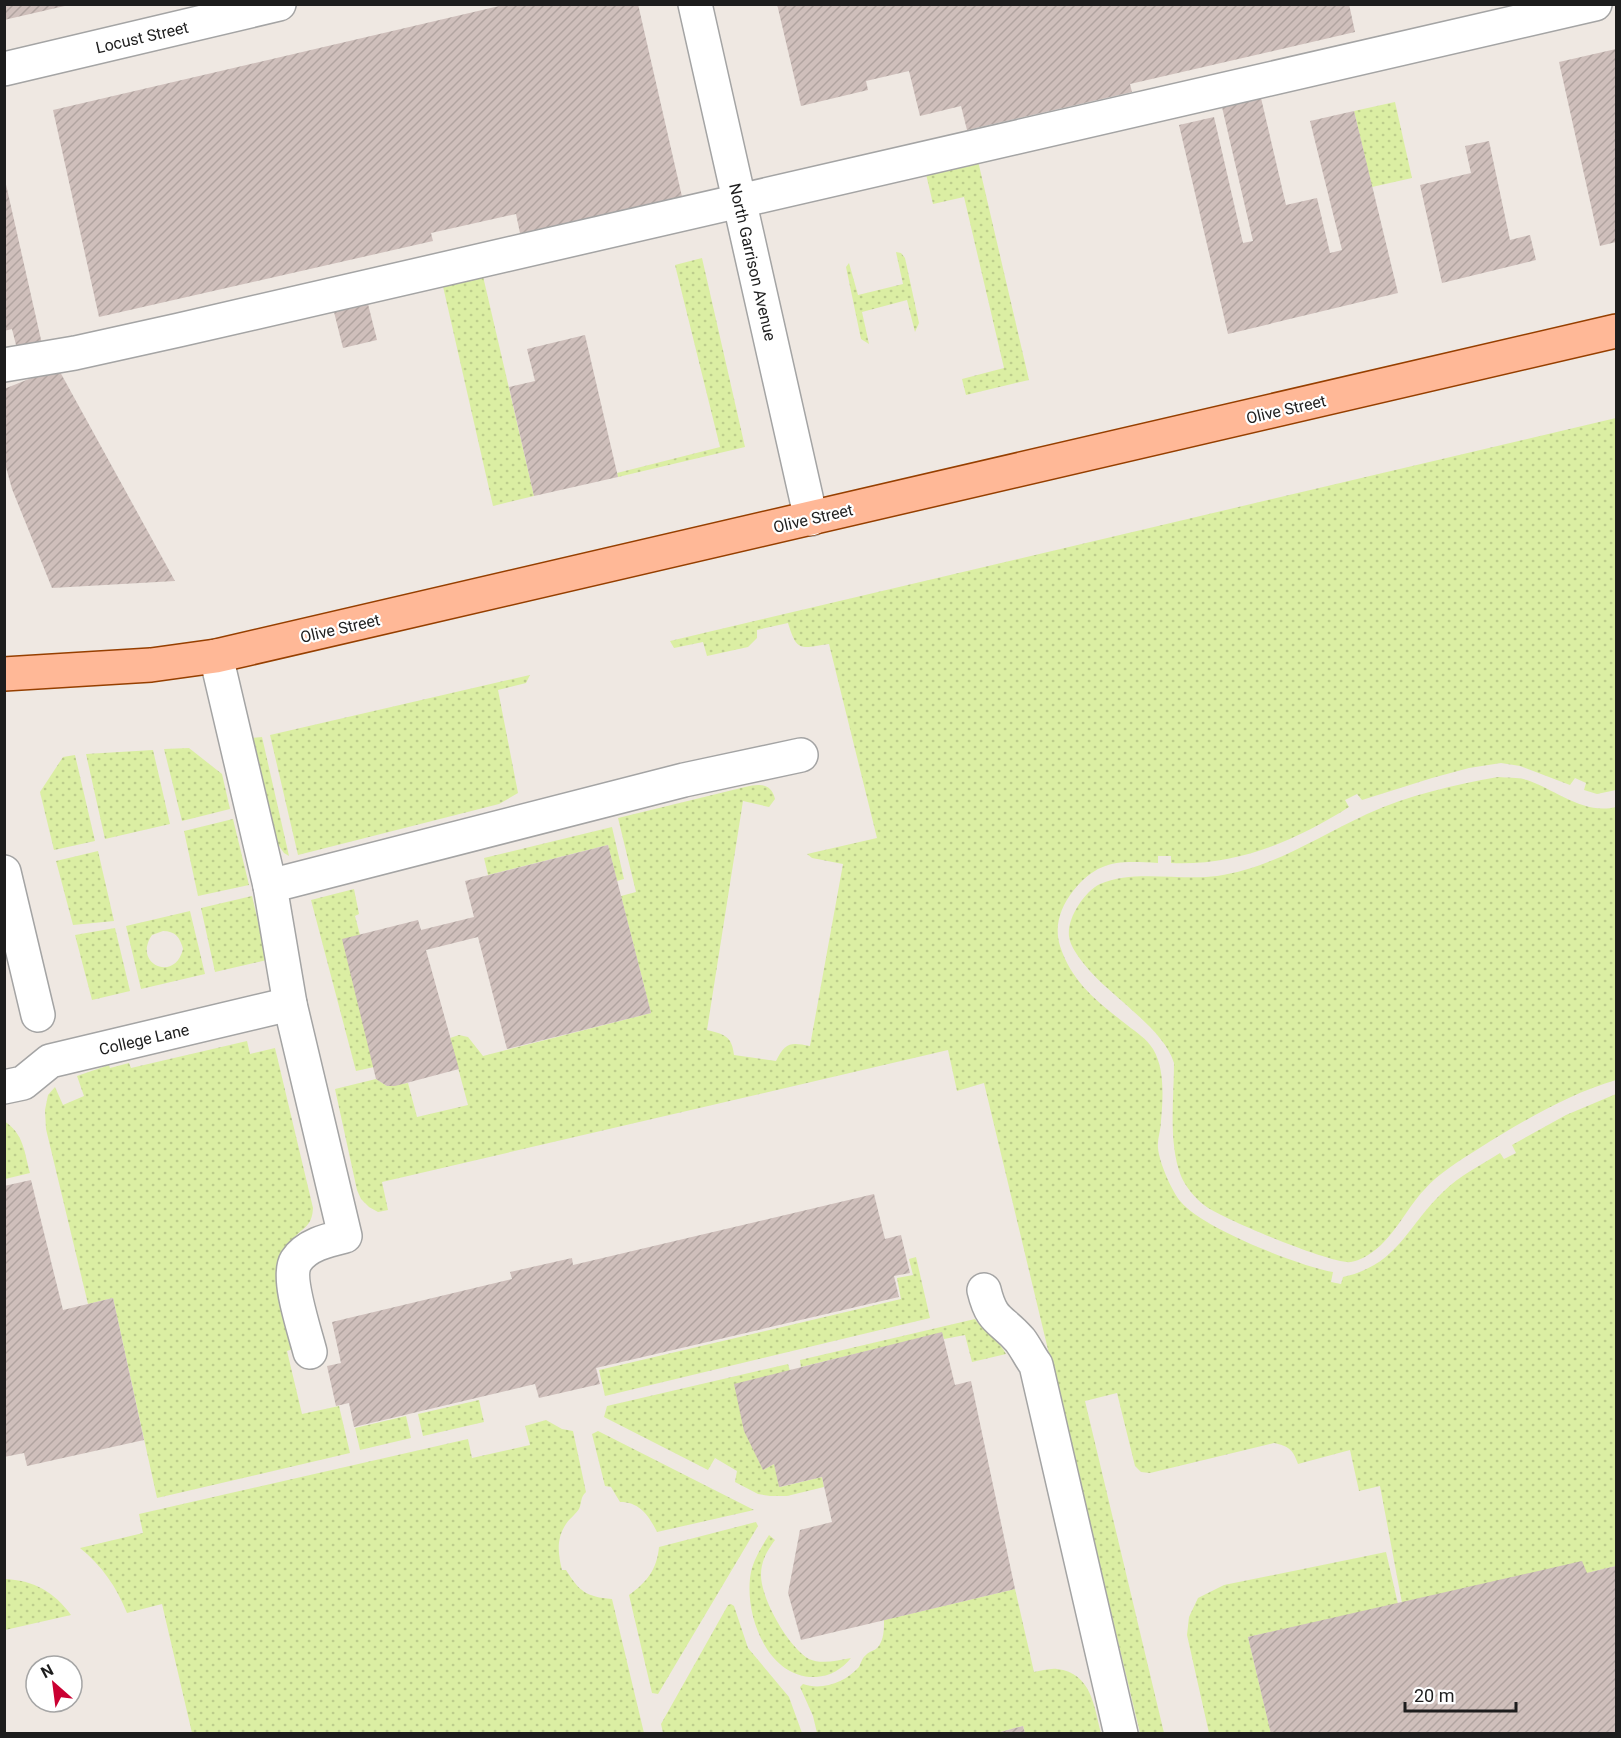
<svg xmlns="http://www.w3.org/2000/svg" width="1621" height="1738" viewBox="0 0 1621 1738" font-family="Roboto,sans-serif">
<defs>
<pattern id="grass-dots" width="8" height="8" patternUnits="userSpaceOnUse" patternTransform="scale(1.5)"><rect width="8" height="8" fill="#dbeea3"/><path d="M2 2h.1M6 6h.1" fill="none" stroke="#bccc8c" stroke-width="1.8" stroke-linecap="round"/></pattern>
<pattern id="building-hatch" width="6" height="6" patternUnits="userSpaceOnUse" patternTransform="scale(1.5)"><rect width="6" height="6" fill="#cfbfbb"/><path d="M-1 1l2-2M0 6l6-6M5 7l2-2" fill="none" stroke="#b1a4a0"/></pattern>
</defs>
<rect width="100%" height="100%" fill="#efe8e2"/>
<!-- grass -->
<g fill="url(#grass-dots)" fill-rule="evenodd">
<path d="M1395,102L1412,178L1372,187L1354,111Z"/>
<path d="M978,161L1029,380L966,395L962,379L1004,368L964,197L933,204L926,174Z"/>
<path d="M896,252L901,253L905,258L919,323L915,332L907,300L862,312L869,344L861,339L846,267L849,263L858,295L903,284Z"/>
<path d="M702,258L745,447L618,477L617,473L720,447L675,265Z"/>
<path d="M482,272L534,496L493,506L442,282Z"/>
<path d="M1616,418V790L1597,794L1584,790L1586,783L1575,778L1570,785L1520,766L1501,763L1469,768L1432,778L1362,800L1357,794L1345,800L1349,807C1295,841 1237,866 1171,863V856H1158V863C1120,861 1099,859 1073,891C1060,908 1054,926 1060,946C1072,983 1098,1002 1127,1025C1136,1032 1147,1039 1153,1049C1165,1069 1163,1098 1161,1121C1161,1130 1157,1139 1158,1148C1159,1162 1172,1192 1181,1202C1202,1228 1299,1266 1333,1272L1331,1282L1341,1284L1343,1277C1398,1265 1407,1226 1443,1192C1459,1176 1481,1165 1500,1153L1504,1159L1516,1153L1512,1145L1566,1115L1616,1094V1566L1587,1573L1402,1603L1380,1486L1359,1491L1350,1450L1298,1464C1293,1449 1288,1446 1274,1443L1150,1473L1141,1472L1135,1466L1117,1393L1085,1401L1164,1733H1140L984,1083L957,1091L948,1050L382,1182L388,1210L378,1212L369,1207L361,1199L357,1190L335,1089L376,1079L387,1086L408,1083L417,1117L468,1105L450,1038L459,1035L468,1037L483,1056L651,1013L621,896L636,892L618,818L745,787C759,784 771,782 775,799L769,807L743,801L707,1030C724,1034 732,1036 734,1055L776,1061C785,1042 791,1042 810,1046L843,864L812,858L807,854L877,838L829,644C801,648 797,653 788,623L757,630V638L748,647L707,656L703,642L674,648L670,641Z"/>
<path d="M530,675L526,683L498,690L518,793L499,804L298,855L270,735Z"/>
<path d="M262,737L289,856L284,853L277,843L251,738Z"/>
<path d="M189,748L222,774L230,809L182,821L164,749Z"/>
<path d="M153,750L170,824L105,839L86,754Z"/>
<path d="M75,755L95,841L54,850L40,792L63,757Z"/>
<path d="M1498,777C1507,778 1518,777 1527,780C1556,790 1584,815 1616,807V1080C1568,1094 1521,1122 1478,1149C1459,1161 1439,1173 1424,1190C1405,1210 1393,1240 1368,1255C1364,1258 1356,1261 1351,1262C1333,1265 1220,1218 1204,1205C1195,1198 1185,1186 1181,1176C1168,1142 1174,1099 1174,1063C1163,1027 1109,996 1084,964C1078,956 1070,946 1069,936C1067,918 1084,892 1100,884C1133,869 1181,881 1217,876C1273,868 1317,837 1367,814C1409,795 1453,785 1498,777Z"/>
<path d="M233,819L249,885L198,896L184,831Z"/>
<path d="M612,827L624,879L617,881L608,845L488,875L484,858Z"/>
<path d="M98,851L114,921L73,925L56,861Z"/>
<path d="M354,889L359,914L355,916L360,935L374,1067L356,1071L311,900Z"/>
<path d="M252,896L267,960L215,972L201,908Z"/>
<path d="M190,911L205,974L141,989L126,926ZM163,931C175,931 180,937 183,949C175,983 132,964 152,935Z"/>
<path d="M115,928L130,991L92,1000L75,935Z"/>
<path d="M247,1041L250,1054L275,1048L313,1208C312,1227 304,1226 293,1239C287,1245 283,1252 280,1260L296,1348L287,1351L302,1414L339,1406L350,1453L157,1498L113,1298L88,1304L46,1129L45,1110L48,1095L55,1087L63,1105L84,1096L77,1076L109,1065L110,1068L129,1063L131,1068Z"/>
<path d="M4,1121C24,1134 24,1151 30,1173L5,1179Z"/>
<path d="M916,1257L930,1318L605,1396L599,1370L901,1299L897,1278L913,1275L909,1259Z"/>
<path d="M975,1319C984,1332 999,1340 1006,1354L972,1362L965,1335L944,1339L942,1333L801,1367L800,1360Z"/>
<path d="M788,1364L790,1371L763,1470L774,1464L780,1487L822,1477L824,1487L787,1496H770L758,1494L735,1482L737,1471L715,1458L708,1470L604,1417L607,1406Z"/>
<path d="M479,1400L484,1422L423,1436L418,1414Z"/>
<path d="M406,1416L411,1438L360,1450L355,1428Z"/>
<path d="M546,1420L562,1429L573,1431L586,1492C580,1497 582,1503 579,1509C576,1514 570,1518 566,1524C556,1539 558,1554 562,1570H566C579,1591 586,1597 612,1599L644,1733H192L162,1604L127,1613C116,1586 102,1566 80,1548L143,1533L139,1514L468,1439L472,1458L530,1445L525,1426Z"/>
<path d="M598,1431L754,1510L657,1532C649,1516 640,1502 620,1502L611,1487L605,1486L592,1434Z"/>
<path d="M756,1522L758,1526L658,1694L652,1693L629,1595C647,1582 657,1569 659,1547Z"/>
<path d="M769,1535L775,1540C767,1551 761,1561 761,1575C761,1599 788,1647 809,1659C822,1665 838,1660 851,1658C842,1669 831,1676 816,1677C767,1679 743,1613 751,1572C754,1559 762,1546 769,1535Z"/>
<path d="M1386,1552L1398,1604L1248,1637L1271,1733H1209L1187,1635L1189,1617L1198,1598L1224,1585Z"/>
<path d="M4,1579C34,1580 54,1592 71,1615L5,1630Z"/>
<path d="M1015,1589L1034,1672C1041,1671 1050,1668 1057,1669C1092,1673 1094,1707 1101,1733H1025L1023,1726L993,1734L817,1733L813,1716L800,1687L803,1684C822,1691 846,1682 859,1667C861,1663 862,1658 866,1655C869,1651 875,1651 878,1647C884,1640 884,1629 884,1620Z"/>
<path d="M731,1604L734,1606L748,1648L789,1697L802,1733H663L661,1724L728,1605Z"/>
</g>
<!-- building -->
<g fill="url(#building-hatch)">
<path d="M4,4H68L69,5L4,20Z"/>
<path d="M508,4H638L683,201L521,238L516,214L431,233L433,241L99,317L53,110Z"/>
<path d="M777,4H1349L1355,32L1130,84L1132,92L967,130L961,106L920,116L909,71L866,81L868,90L801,106Z"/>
<path d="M1616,49V242L1600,246L1559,62Z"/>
<path d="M1261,98L1286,205L1317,198L1330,253L1342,250L1310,121L1354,111L1398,293L1228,334L1179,125L1214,117L1243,243L1253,241L1222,107Z"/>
<path d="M1489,141L1510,240L1530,235L1536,260L1442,283L1420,185L1471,173L1465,146Z"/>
<path d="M5,180L42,344L17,349L12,329L4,331Z"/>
<path d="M368,304L377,340L343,348L334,312Z"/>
<path d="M585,335L618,477L534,496L509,387L535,381L527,349Z"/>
<path d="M59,370L175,581L52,588L12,489L4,460V389L44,373Z"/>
<path d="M608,845L651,1013L507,1049L478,937L426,950L459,1069L395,1086H387L376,1079L342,939L418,920L421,930L474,917L465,881Z"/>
<path d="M31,1180L63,1310L113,1298L144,1440L27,1466L24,1453L4,1457V1186Z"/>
<path d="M874,1194L885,1239L901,1235L910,1273L894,1276L899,1297L596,1368L600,1384L539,1398L535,1384L354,1427L349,1403L336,1406L327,1366L341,1363L332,1322L512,1279L510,1272L572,1258L573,1265Z"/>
<path d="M942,1332L955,1385L971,1381L1015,1589L801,1640L788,1593L800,1530L832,1522L822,1477L779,1487L774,1464L763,1470L744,1431L734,1384Z"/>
<path d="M1582,1561L1587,1573L1616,1566V1734H1271L1248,1637Z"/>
<path d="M1023,1726L1025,1734H997V1733Z"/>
</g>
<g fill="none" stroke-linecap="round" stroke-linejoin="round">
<defs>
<g id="minor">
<path d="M695,4L811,519"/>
<path d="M4,69L279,4"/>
<path d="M4,365L75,353L179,330L1595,4"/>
<path d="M216,656L270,886L290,1004L345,1236C328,1240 306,1245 296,1261C286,1277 305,1332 310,1352"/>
<path d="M4,872L38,1015"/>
<path d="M270,886L684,780L801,755"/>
<path d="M4,1087L23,1083L50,1061L290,1004"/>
<path d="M984,1290C992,1323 1001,1318 1020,1340C1026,1348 1030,1357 1036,1365L1121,1734"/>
</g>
<path id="major" d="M4,674L151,665L216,656L1616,331"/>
</defs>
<!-- minor casing -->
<use href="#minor" stroke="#a4a4a4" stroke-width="36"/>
<!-- major casing -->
<use href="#major" stroke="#963f00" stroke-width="36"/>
<!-- minor -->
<use href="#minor" stroke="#fff" stroke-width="33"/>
<!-- major -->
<use href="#major" stroke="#ffb897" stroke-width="33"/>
</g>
<g text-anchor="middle" stroke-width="4.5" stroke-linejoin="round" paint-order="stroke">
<!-- street labels -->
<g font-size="16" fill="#1d1d1d" stroke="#fff">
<text transform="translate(142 37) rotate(-13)" y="6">Locust Street</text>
<text transform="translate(753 262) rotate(77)" y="6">North Garrison Avenue</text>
<text transform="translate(1286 409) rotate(-13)" y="6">Olive Street</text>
<text transform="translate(813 518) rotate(-13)" y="6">Olive Street</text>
<text transform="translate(340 628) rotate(-13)" y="6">Olive Street</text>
<text transform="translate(144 1039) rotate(-13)" y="6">College Lane</text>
</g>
</g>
<!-- border -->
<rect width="1621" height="1738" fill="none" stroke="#1d1d1d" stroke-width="12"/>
<!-- north arrow -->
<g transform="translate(54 1684) rotate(332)"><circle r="28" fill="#ffffff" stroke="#a5a5a5" stroke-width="1.5"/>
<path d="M0-4.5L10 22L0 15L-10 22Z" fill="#ca0032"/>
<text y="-9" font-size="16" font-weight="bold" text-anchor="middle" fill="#1d1d1d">N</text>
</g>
<!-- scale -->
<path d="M1405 1702v9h111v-9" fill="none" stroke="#1d1d1d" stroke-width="3"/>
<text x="1414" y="1702" font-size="18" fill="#1d1d1d" stroke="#ffffff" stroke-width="4.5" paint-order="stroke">20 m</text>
</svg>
